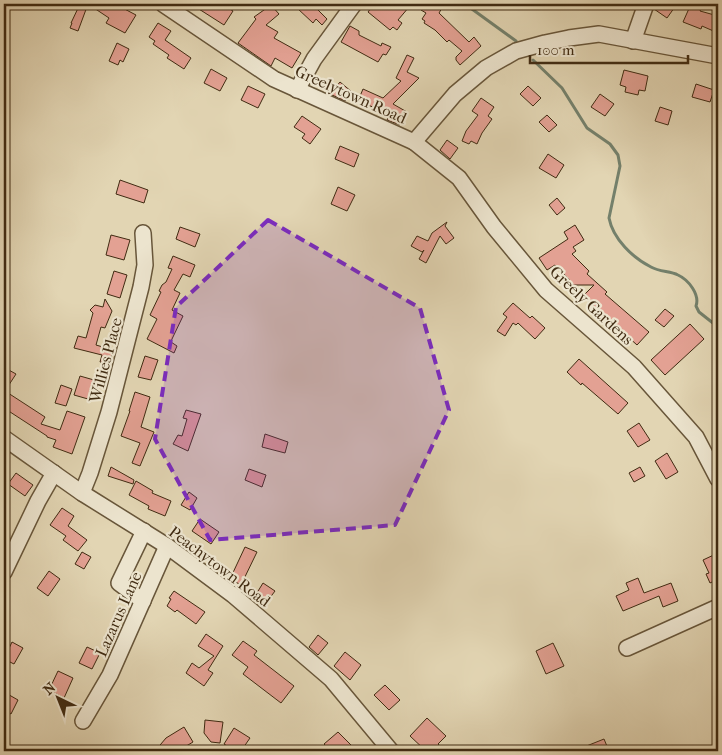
<svg xmlns="http://www.w3.org/2000/svg" width="722" height="755" viewBox="0 0 722 755" font-family="'IM FELL French Canon',serif">
<rect width="100%" height="100%" fill="#e2d5b3"/>
<filter id="stains"><feTurbulence type="fractalNoise" baseFrequency=".004" numOctaves="4"/><feColorMatrix values="0 0 0 0 .2 0 0 0 0 .09 0 0 0 0 .02 0 0 0 .5 -.17"/></filter>
<radialGradient id="worn" r=".72"><stop offset=".6" stop-color="#630" stop-opacity="0"/><stop offset="1" stop-color="#630" stop-opacity=".3"/></radialGradient>
<g fill="none" stroke-linecap="round" stroke-linejoin="round">
<!-- stream -->
<g stroke="#74806b" stroke-width="3">
<path d="M465,4L516,41"/>
<path d="M533,60L562,88L587,128L610,144L618,155L620,166L609,218C613,239 633,258 651,267C660,272 670,271 678,275C689,280 700,295 696,306L699,312L718,327"/>
</g>
</g>
<!-- building -->
<g fill="#e3a193" stroke="#402b12">
<path d="M80,4H115L136,15L125,33L106,23L109,18L88,4L78,31L70,28L72,23H71Z"/>
<path d="M191,4H221L233,11L224,25Z"/>
<path d="M302,4H312L327,19L322,25L316,19L313,23L297,8Z"/>
<path d="M374,4H404L409,7L398,20L402,23L397,30L393,27L390,30L368,12Z"/>
<path d="M425,4H434L442,8L439,13L469,42L474,37L481,46L460,65L456,60V57L462,51L449,40L447,42L435,30L424,23L425,21L422,19L426,13L421,10Z"/>
<path d="M655,4H677L667,18L654,9Z"/>
<path d="M691,4L702,6L700,11L718,16V33L702,26L701,29L683,22Z"/>
<path d="M271,5L279,14L266,25L278,32L274,38L301,53L292,68L275,58L271,66L238,43L256,19L254,17Z"/>
<path d="M158,23L171,31L165,40L191,58L184,69L167,58L169,55L153,44L155,41L149,37Z"/>
<path d="M350,26L359,31V35L381,46L382,43L391,47L386,55L383,54L378,62L341,42Z"/>
<path d="M117,43L129,49L123,62L120,60L118,65L109,61Z"/>
<path d="M407,55L414,58L407,72L419,78L393,104L407,112L400,125L387,120L390,114L358,101L363,89L383,98L401,81L396,78Z"/>
<path d="M211,69L227,78L220,91L204,83Z"/>
<path d="M624,70L648,76L645,91L639,90L638,95L625,92L626,87L620,85Z"/>
<path d="M340,82L352,92L345,101L330,94Z"/>
<path d="M696,84L714,90L710,102L692,97Z"/>
<path d="M248,86L265,94L258,108L241,100Z"/>
<path d="M528,86L541,98L533,106L520,94Z"/>
<path d="M600,94L614,104L605,116L591,107Z"/>
<path d="M481,98L494,107L488,116L492,119L482,133L477,144L471,141L469,144L462,141L466,131L478,115L472,111Z"/>
<path d="M660,107L672,111L668,125L655,121Z"/>
<path d="M547,115L557,125L549,132L539,122Z"/>
<path d="M302,116L321,129L310,144L302,138L305,134L294,127Z"/>
<path d="M447,140L458,148L450,159L440,150Z"/>
<path d="M340,146L359,154L354,167L335,159Z"/>
<path d="M548,154L564,165L556,178L539,168Z"/>
<path d="M120,180L148,190L144,203L116,194Z"/>
<path d="M338,187L355,195L347,211L331,204Z"/>
<path d="M557,198L565,208L557,215L549,205Z"/>
<path d="M447,222L445,226L454,238L446,244L440,236L426,263L419,259L424,250L422,252L411,246L417,236L428,241L432,233Z"/>
<path d="M575,225L584,240L573,247L576,251L572,254L589,271L587,274L607,292L605,294L649,332L637,345L583,296L594,285H572L569,283V279L555,265L547,270L539,258L568,239L564,232Z"/>
<path d="M180,227L200,234L195,247L176,239Z"/>
<path d="M111,235L130,240L124,260L106,255Z"/>
<path d="M173,256L195,265L190,277L183,274L174,290L180,293L172,310L183,316L172,339L171,342L177,346L174,353L147,339L157,319L150,315L161,292L159,291L162,285L166,282L172,269L168,268Z"/>
<path d="M114,271L127,275L120,298L107,294Z"/>
<path d="M105,299L112,311L105,328L101,327L96,345L113,350L109,364L100,362L102,355L74,348L78,336L86,338L93,313L90,310L95,305L103,307Z"/>
<path d="M513,303L530,318L532,316L545,328L535,339L518,323L516,325L513,323L505,336L497,331L507,317L503,314Z"/>
<path d="M665,309L674,316L664,327L655,320Z"/>
<path d="M690,324L704,339L665,375L651,360Z"/>
<path d="M145,356L158,360L151,380L138,377Z"/>
<path d="M579,359L628,403L618,414L582,383L581,385L567,372Z"/>
<path d="M7,369L16,374L5,391L45,417L41,424L60,430L67,411L85,417L72,454L53,447L56,440L47,437V436L4,408V373Z"/>
<path d="M80,376L94,380L88,399L74,395Z"/>
<path d="M61,385L72,389L66,406L55,403Z"/>
<path d="M135,392L150,397L141,427L154,432L140,466L132,463L140,443L121,436L130,411H129Z"/>
<path d="M186,410L201,414L188,451L173,444L178,435L182,436L187,419L183,418Z"/>
<path d="M639,423L650,440L638,447L627,431Z"/>
<path d="M265,434L288,442L285,453L262,447Z"/>
<path d="M667,453L678,472L666,479L655,461Z"/>
<path d="M111,467L134,480L133,484L108,476Z"/>
<path d="M640,467L645,476L634,482L629,473Z"/>
<path d="M249,469L266,475L262,487L245,480Z"/>
<path d="M16,473L33,485L25,496L8,484Z"/>
<path d="M136,481L153,491L152,493L171,501L165,516L148,509L149,506L129,495Z"/>
<path d="M189,492L197,498L190,510L181,505Z"/>
<path d="M62,508L74,516L68,526L87,540L78,551L63,540L66,536L50,525Z"/>
<path d="M200,519L219,532L211,544L192,531Z"/>
<path d="M245,547L257,552L241,585L230,579Z"/>
<path d="M82,552L91,557L84,569L75,564Z"/>
<path d="M718,553V579L710,583L706,574L709,573L703,560Z"/>
<path d="M49,571L60,579L48,596L37,588Z"/>
<path d="M638,578L644,593L671,583L678,601L663,607L659,596L623,611L616,596L629,590L626,583Z"/>
<path d="M263,583L275,591L266,603L255,596Z"/>
<path d="M174,591L205,612L196,624L177,610L175,612L167,606L171,599L169,598Z"/>
<path d="M206,634L223,646L208,670L213,673L204,686L186,673L192,663L199,668L214,656L198,646Z"/>
<path d="M318,635L328,643L318,655L309,647Z"/>
<path d="M243,641L257,651L254,655L294,686L281,703L243,674L248,667L232,655Z"/>
<path d="M12,642L23,648L14,664L4,659Z"/>
<path d="M553,643L564,666L546,674L536,651Z"/>
<path d="M87,647L100,653L92,669L79,663Z"/>
<path d="M345,652L361,665L350,680L334,666Z"/>
<path d="M58,671L73,678L64,698L49,690Z"/>
<path d="M385,685L400,700L389,710L374,695Z"/>
<path d="M4,692L18,700L11,714L4,710Z"/>
<path d="M427,718L446,736L438,744L446,751H426L410,736Z"/>
<path d="M205,720L223,722L220,743L211,742L204,733Z"/>
<path d="M184,727L193,742L178,751H155L166,738Z"/>
<path d="M234,728L250,738L241,751H235L224,744Z"/>
<path d="M338,732L357,751H331L324,744Z"/>
<path d="M604,739L609,751H574Z"/>
</g>
<g fill="none" stroke-linecap="round" stroke-linejoin="round">
<defs>
<g id="minor">
<path d="M163,4L274,79L414,142L455,94L486,68L516,51L545,43L569,38L599,34L718,56"/>
<path d="M633,41L646,4"/>
<path d="M297,90L314,59L354,4"/>
<path d="M414,142L459,178L494,227L546,290L634,367L696,437L718,479"/>
<path d="M4,438L82,493L167,546L233,595L331,679L391,751"/>
<path d="M82,493L90,473L109,412L141,287L145,265L143,233"/>
<path d="M4,572L38,501L54,473"/>
<path d="M143,601L119,583L144,531"/>
<path d="M627,648L718,607"/>
<path d="M83,721L110,675L167,546"/>
</g>
</defs>
<!-- minor casing -->
<use href="#minor" stroke="#68563a" stroke-width="18"/>
<!-- minor -->
<use href="#minor" stroke="#ece4ce" stroke-width="15"/>
</g>
<!-- marked area -->
<path fill="#7b2cbf" fill-opacity="0.2" stroke="#7b2cbf" stroke-width="4" stroke-dasharray="10 6" stroke-linejoin="round" d="M268,220L420,308L449,410L395,525L210,540L155,439L176,307Z"/>
<g text-anchor="middle" stroke-width="4.5" stroke-linejoin="round" paint-order="stroke">
<!-- street labels -->
<g font-size="16" fill="#402b12" stroke="#ece4ce">
<text transform="translate(351 94) rotate(24)" y="6">Greelytown Road</text>
<text transform="translate(592 305) rotate(43)" y="6">Greely Gardens</text>
<text transform="translate(105 360) rotate(-75)" y="6">Willies Place</text>
<text transform="translate(220 566) rotate(37)" y="6">Peachytown Road</text>
<text transform="translate(118 614) rotate(-66)" y="6">Lazarus Lane</text>
</g>
</g>
<!-- margin -->
<rect width="722" height="755" fill="none" stroke="#e2d5b3" stroke-width="20"/>
<rect x="5" y="5" width="712" height="745" fill="none" stroke="#402b12" stroke-width="2.5"/>
<rect x="10" y="10" width="702" height="735" fill="none" stroke="#402b12"/>
<!-- north arrow -->
<g transform="translate(58 698) rotate(317)" stroke="#ece4ce" stroke-width="4" paint-order="stroke">
<path d="M0-4L9 19L0 12L-9 19Z" fill="#402b12"/>
<text y="-8" font-size="14" font-weight="bold" text-anchor="middle" fill="#402b12">N</text>
</g>
<!-- scale -->
<path d="M530 55v8h158v-8" fill="none" stroke="#402b12" stroke-width="2.5"/>
<text x="537" y="55" font-size="15" fill="#402b12" stroke="#ece4ce" stroke-width="4" paint-order="stroke">100 m</text>
<rect width="100%" height="100%" filter="url(#stains)"/>
<rect width="100%" height="100%" fill="url(#worn)"/>
</svg>
